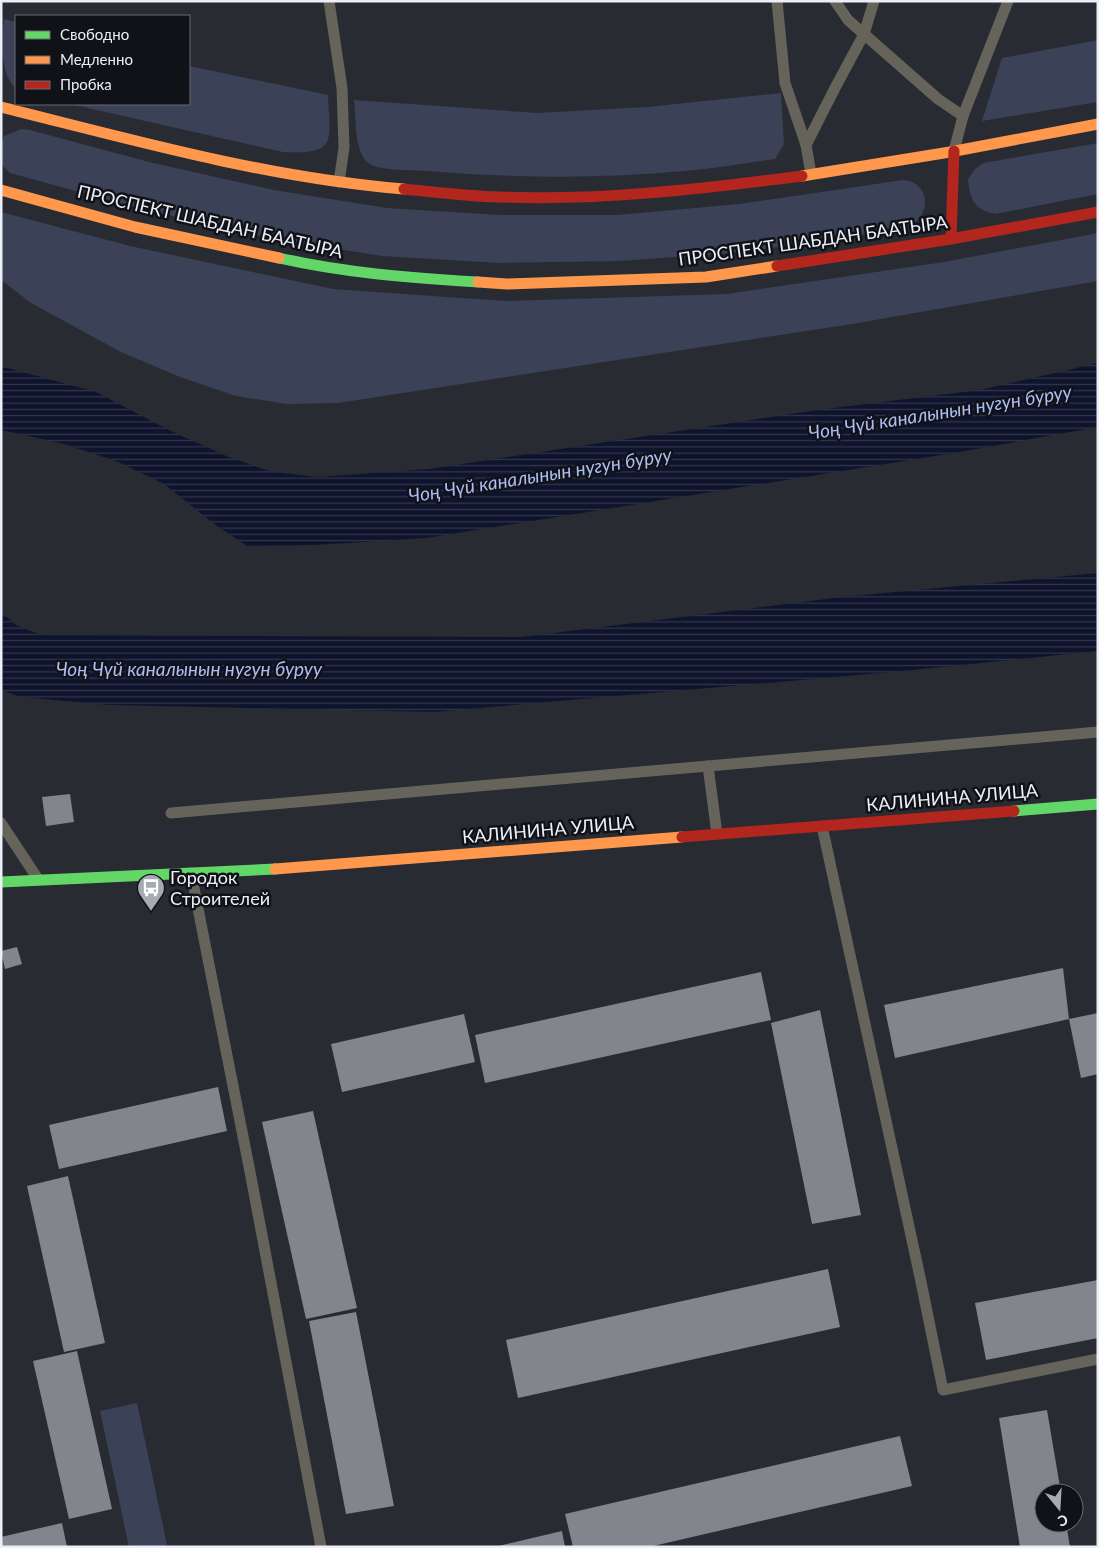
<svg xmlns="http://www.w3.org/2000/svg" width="1099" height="1548" viewBox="0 0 1099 1548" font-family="Lato,sans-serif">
<defs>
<pattern id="water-rules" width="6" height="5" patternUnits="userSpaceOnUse" patternTransform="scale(1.25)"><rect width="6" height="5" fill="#0f142d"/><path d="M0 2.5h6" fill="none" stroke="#32364c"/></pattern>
</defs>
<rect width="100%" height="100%" fill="#282b32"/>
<!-- grass -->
<g fill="#3b4157">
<path d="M4,19L16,22V89C0,75 2,42 4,19Z"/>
<path d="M1098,40V102L982,121L1002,58Z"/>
<path d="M189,66L328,95C330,141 338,155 283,152L70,104H189Z"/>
<path d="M781,93L784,144L775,159C745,163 715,169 685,171C599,179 512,178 427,171C413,170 382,171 370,164C354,155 356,118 354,100L537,113L647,107Z"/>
<path d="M21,129L30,130L149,162L274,190L387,208L500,215H617L739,204L903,180C927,181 932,209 915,223C911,226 905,227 901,229L744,252L620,261L499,263L382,256L269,238L142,209L10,173L2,165L1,143L4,136Z"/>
<path d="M1098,143V194L995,214C973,209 970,199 968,179L974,170L983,163Z"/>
<path d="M1,212L130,246L333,289L505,301L727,294L944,262L1098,233V281L852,324L338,403L287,404L236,396L180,377L121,352L31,303L1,280Z"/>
<path d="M137,1403L167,1545L160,1547H129L100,1411Z"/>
</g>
<!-- water -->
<g fill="url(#water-rules)">
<path d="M1098,363V427L960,452L427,538L316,545L247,546L217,526L164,484L116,461L64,444L1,430V368H8L96,392L169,430L231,458L273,472L318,477L429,469L817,410L980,390Z"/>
<path d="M1098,573V651L893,672L435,712L109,705L20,697L1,690V612L16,625L41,635L521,637L842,597Z"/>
</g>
<!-- building -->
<g fill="#82858b">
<path d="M70,794L74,822L46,826L42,797Z"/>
<path d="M17,947L22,964L5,969L1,951Z"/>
<path d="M1063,968L1069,1019L895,1058L884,1005Z"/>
<path d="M761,972L771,1020L485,1083L475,1035Z"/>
<path d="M820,1010L861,1215L812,1224L771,1023Z"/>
<path d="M1098,1013V1074L1081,1078L1069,1019Z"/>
<path d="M464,1014L475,1062L342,1092L331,1044Z"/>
<path d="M218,1087L227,1131L59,1169L49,1125Z"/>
<path d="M313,1111L357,1308L306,1319L262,1122Z"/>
<path d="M68,1176L105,1343L64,1352L27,1186Z"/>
<path d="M828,1269L840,1327L518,1398L506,1340Z"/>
<path d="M1098,1280V1338L986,1360L975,1303Z"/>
<path d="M356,1312L394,1506L346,1514L309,1321Z"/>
<path d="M77,1351L112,1509L69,1519L33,1361Z"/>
<path d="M1047,1410L1061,1493H1044V1523H1066L1070,1547H1020L999,1418Z"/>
<path d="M900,1436L912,1486L649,1547H573L565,1514Z"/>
<path d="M62,1523L67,1547H1V1537Z"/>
<path d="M562,1531L565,1547H498V1546Z"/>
</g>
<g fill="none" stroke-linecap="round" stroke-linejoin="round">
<!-- lane -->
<g stroke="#65635a" stroke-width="11">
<path d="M329,1L342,88L344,148L339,182"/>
<path d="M777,1L785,83L806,145"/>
<path d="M835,1L848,20L938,99L963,116L954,151"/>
<path d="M963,116L1008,1"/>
<path d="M811,174L806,145L835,88L864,34L874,1"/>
<path d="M708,766L1098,732"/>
<path d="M171,813L708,766L717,834"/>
<path d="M1,823L38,879"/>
<path d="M822,826L920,1277L943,1390L1098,1359"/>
<path d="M191,873L251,1177L321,1547"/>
</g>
<!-- fast -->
<g stroke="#63d668" stroke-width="11">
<path d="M279,258C345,273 411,278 478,282"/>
<path d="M1014,811L1098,804"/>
<path d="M1,882L275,869"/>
</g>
<!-- slow -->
<g stroke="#ff974d" stroke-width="11">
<path d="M1,107C134,140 267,178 404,189"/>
<path d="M802,176L950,152L1098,124"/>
<path d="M1,190L135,227L279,258"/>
<path d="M478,282L507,284L706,277L777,266"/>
<path d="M275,869L682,837"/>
</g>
<!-- jam -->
<g stroke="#b3261e" stroke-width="11">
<path d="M404,189C435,192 467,196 499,197C600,201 702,189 802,176"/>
<path d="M951,239L954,151"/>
<path d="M777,266L951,239L1098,212"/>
<path d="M682,837L1014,811"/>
</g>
</g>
<!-- icons -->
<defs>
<symbol id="bus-pin" viewBox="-11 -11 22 30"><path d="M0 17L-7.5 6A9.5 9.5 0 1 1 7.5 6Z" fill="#a7aab2" stroke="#101217"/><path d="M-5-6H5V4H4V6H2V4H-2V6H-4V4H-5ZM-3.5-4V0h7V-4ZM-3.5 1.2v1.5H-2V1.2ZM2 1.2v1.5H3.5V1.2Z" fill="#fff"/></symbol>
</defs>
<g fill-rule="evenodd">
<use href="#bus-pin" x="135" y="872" width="32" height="43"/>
</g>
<g text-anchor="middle" stroke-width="5" stroke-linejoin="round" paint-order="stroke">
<!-- street labels -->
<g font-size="18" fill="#eceff7" stroke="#101217">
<text transform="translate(210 222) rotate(13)" y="6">ПРОСПЕКТ ШАБДАН БААТЫРА</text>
<text transform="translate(813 241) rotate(-8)" y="6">ПРОСПЕКТ ШАБДАН БААТЫРА</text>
<text transform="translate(952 798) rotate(-5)" y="6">КАЛИНИНА УЛИЦА</text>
<text transform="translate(548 830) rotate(-5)" y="6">КАЛИНИНА УЛИЦА</text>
</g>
<!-- poi labels -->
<g font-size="18" fill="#eceff7" stroke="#101217" text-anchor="start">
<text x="170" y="884">Городок<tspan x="170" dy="21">Строителей</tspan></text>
</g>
<!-- water labels -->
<g font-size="19" font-style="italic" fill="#acbdf6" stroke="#101217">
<text transform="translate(940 412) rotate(-9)" y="7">Чоң Чүй каналынын нугун буруу</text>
<text transform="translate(540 475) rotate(-9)" y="7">Чоң Чүй каналынын нугун буруу</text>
<text x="189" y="676">Чоң Чүй каналынын нугун буруу</text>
</g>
</g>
<!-- border -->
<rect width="1099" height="1548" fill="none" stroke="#eceff7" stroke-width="5"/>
<!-- legend -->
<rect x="15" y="15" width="175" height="90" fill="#101217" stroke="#686a71"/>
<rect x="25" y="31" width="25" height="8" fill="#63d668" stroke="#686a71"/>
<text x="60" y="40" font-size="15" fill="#eceff7">Свободно</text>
<rect x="25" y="56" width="25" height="8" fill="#ff974d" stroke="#686a71"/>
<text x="60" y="65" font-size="15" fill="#eceff7">Медленно</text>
<rect x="25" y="81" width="25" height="8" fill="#b3261e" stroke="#686a71"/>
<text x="60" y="90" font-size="15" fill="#eceff7">Пробка</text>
<!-- north arrow -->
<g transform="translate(1059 1508) rotate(162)"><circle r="24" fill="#101217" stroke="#686a71"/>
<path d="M0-4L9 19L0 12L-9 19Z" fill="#a7aab2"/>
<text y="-8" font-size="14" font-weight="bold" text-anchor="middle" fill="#eceff7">С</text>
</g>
</svg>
